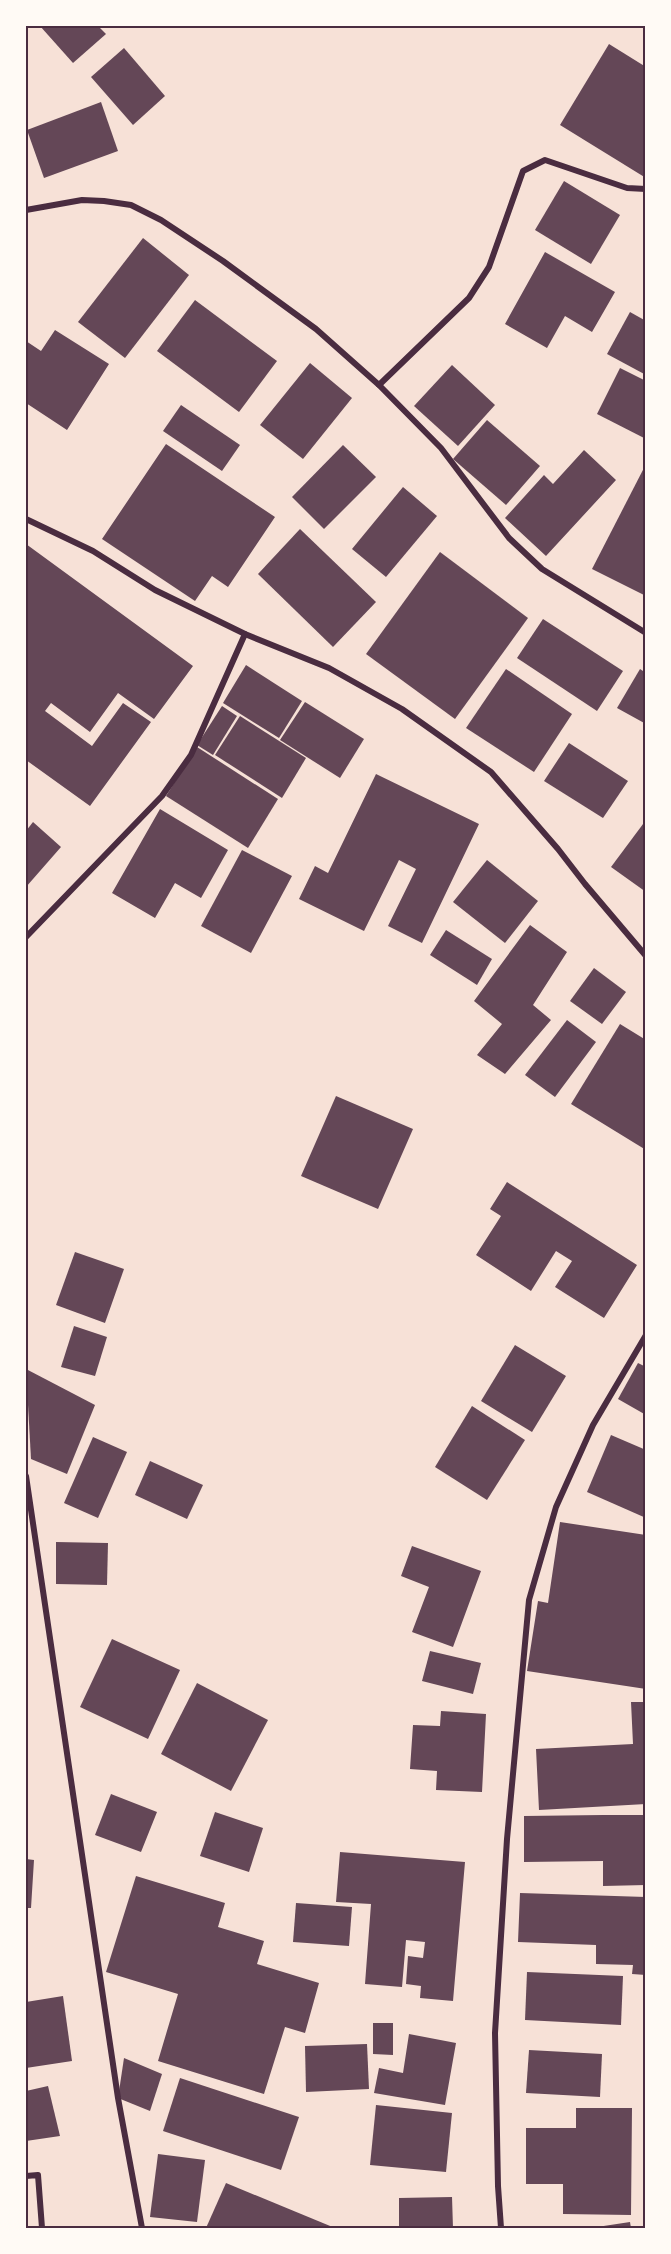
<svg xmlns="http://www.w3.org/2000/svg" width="671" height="2254" viewBox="0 0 671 2254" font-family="'Fira Sans',sans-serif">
<rect width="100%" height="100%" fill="#f7e1d7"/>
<!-- building -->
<g fill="#644757">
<path d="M40,26H98L106,34L73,63Z"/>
<path d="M609,44L646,67V178L560,125Z"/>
<path d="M124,48L165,96L133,125L91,77Z"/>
<path d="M101,102L118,151L44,178L27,130Z"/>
<path d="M564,181L620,215L591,264L535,230Z"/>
<path d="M143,238L189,275L125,358L78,322Z"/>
<path d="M545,252L615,292L592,332L565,316L547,348L505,324Z"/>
<path d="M195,300L277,361L239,412L157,351Z"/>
<path d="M630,312L646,321V375L607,354Z"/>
<path d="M55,330L109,364L67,430L26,403V341L41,351Z"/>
<path d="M310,363L352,398L303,459L260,425Z"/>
<path d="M452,365L495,405L458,446L414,406Z"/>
<path d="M620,368L646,381V439L597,414Z"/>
<path d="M181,405L240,445L222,471L163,431Z"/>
<path d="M487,420L540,466L506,505L453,459Z"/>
<path d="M166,444L275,517L228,587L212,576L195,601L102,539Z"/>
<path d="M343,445L376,477L324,529L292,497Z"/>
<path d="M584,450L616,480L546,556L505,518L544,475L553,484Z"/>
<path d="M646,464V596L592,569Z"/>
<path d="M403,487L437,516L386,577L352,549Z"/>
<path d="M300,529L376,602L333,647L258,574Z"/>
<path d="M26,544L193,666L154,719L118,693L90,732L51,703L45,711L92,746L123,703L151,722L90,806L26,760Z"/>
<path d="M440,552L528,618L455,719L366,654Z"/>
<path d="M543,619L623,671L597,711L517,658Z"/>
<path d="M246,665L302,701L279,738L223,703Z"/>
<path d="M506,669L572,714L534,772L466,728Z"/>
<path d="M640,669L646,673V724L617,708Z"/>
<path d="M305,702L364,739L340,778L280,740Z"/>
<path d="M222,706L237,716L213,755L197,745Z"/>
<path d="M240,716L306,758L282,798L215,755Z"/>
<path d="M569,743L628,781L603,818L544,781Z"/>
<path d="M197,747L278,799L248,848L166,796Z"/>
<path d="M376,774L479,824L422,943L388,926L416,869L399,860L364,931L299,899L315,866L328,873Z"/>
<path d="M160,809L228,850L201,898L175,883L155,918L112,893Z"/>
<path d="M646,820V892L611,867Z"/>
<path d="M33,822L61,847L26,887V831Z"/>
<path d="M242,850L292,876L251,953L201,926Z"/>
<path d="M487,860L538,901L505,943L453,902Z"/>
<path d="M530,925L567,952L533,1005L551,1020L505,1074L477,1055L502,1024L474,1001Z"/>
<path d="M446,930L492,959L477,985L430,955Z"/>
<path d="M594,968L626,992L602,1024L570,1001Z"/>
<path d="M567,1020L596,1042L555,1097L525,1075Z"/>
<path d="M620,1024L646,1040V1150L571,1104Z"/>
<path d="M336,1096L413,1129L378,1209L301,1176Z"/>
<path d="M507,1182L637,1265L604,1318L555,1287L572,1261L556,1251L531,1291L476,1255L501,1216L490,1209Z"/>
<path d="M75,1252L124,1269L105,1323L56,1305Z"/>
<path d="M74,1326L107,1337L95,1376L61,1367Z"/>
<path d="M515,1345L566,1376L532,1432L481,1401Z"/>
<path d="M638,1363L646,1367V1415L618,1399Z"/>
<path d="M26,1369L95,1405L67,1474L31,1459Z"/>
<path d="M472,1406L525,1440L487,1500L435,1467Z"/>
<path d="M611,1435L646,1450V1518L587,1492Z"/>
<path d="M93,1437L127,1452L98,1518L64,1503Z"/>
<path d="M150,1461L203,1485L187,1519L135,1495Z"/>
<path d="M560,1522L646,1535V1689L527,1671L538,1601L548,1603Z"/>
<path d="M56,1542L108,1543L107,1585L56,1584Z"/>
<path d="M412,1546L481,1571L453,1647L412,1632L429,1587L401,1576Z"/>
<path d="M112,1639L180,1670L148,1739L80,1707Z"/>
<path d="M430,1651L481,1663L473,1694L422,1681Z"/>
<path d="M197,1683L268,1720L231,1791L161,1754Z"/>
<path d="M631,1702H646V1804L539,1810L536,1749L633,1744Z"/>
<path d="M441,1711L486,1714L482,1792L436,1790L437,1771L410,1769L413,1725L440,1726Z"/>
<path d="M111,1794L157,1812L141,1852L95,1835Z"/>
<path d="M215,1812L263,1828L249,1872L200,1856Z"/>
<path d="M603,1815H646V1885L603,1886V1861L524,1862V1816Z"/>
<path d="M340,1852L465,1862L453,2001L420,1998L421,1986L406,1984L408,1956L423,1958L425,1942L406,1940L402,1987L365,1984L371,1904L336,1902Z"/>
<path d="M26,1859L34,1860L31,1908H26Z"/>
<path d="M136,1876L225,1903L218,1927L264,1941L257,1964L319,1983L305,2033L285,2027L264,2094L158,2061L178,1994L106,1972Z"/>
<path d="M520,1893L646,1897V1975L632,1974L633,1965L596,1964V1945L518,1942Z"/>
<path d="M296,1903L352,1907L349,1946L293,1942Z"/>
<path d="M527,1972L623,1976L621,2025L525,2020Z"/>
<path d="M63,1996L72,2061L26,2068V2002Z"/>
<path d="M373,2023H393V2055L373,2054Z"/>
<path d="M409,2034L456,2043L445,2105L374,2093L379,2068L403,2073Z"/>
<path d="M367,2044L369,2089L306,2092L305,2046Z"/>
<path d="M529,2050L602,2054L600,2097L526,2093Z"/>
<path d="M124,2058L162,2074L150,2111L118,2098Z"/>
<path d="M180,2078L299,2117L281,2170L163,2131Z"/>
<path d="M48,2086L60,2136L26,2141V2091Z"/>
<path d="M376,2105L452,2113L446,2172L370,2165Z"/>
<path d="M576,2108H632L631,2215L563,2214V2184H526V2128H576Z"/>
<path d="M158,2154L205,2160L197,2222L150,2217Z"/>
<path d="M226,2183L289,2209L335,2228H206Z"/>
<path d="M452,2197L453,2228H399V2198Z"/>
<path d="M630,2222L631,2228H597V2227Z"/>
</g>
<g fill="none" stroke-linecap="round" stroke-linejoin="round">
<!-- minor -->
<g stroke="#4a2c40" stroke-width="6">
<path d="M26,210L82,200L104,201L131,205L161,220L223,261L316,329L379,385L441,448L509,538L542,569L646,633"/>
<path d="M379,385L469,298L489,267L523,171L545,160L627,188L646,189"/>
<path d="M26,519L93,551L155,590L245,634L329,668L402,709L491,772L558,849L585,884L646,956"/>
<path d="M26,937L162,796L191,755L245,634"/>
<path d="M26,1476L118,2098L142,2228"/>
<path d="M26,2176L38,2175L42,2228"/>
<path d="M501,2228L498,2186L495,2033L507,1839L529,1600L556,1507L593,1425L646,1335"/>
</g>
</g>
<!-- border -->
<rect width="671" height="2254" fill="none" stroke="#fffaf5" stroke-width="54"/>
<rect x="27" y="27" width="617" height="2200" fill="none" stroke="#4a2c40" stroke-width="2"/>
</svg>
